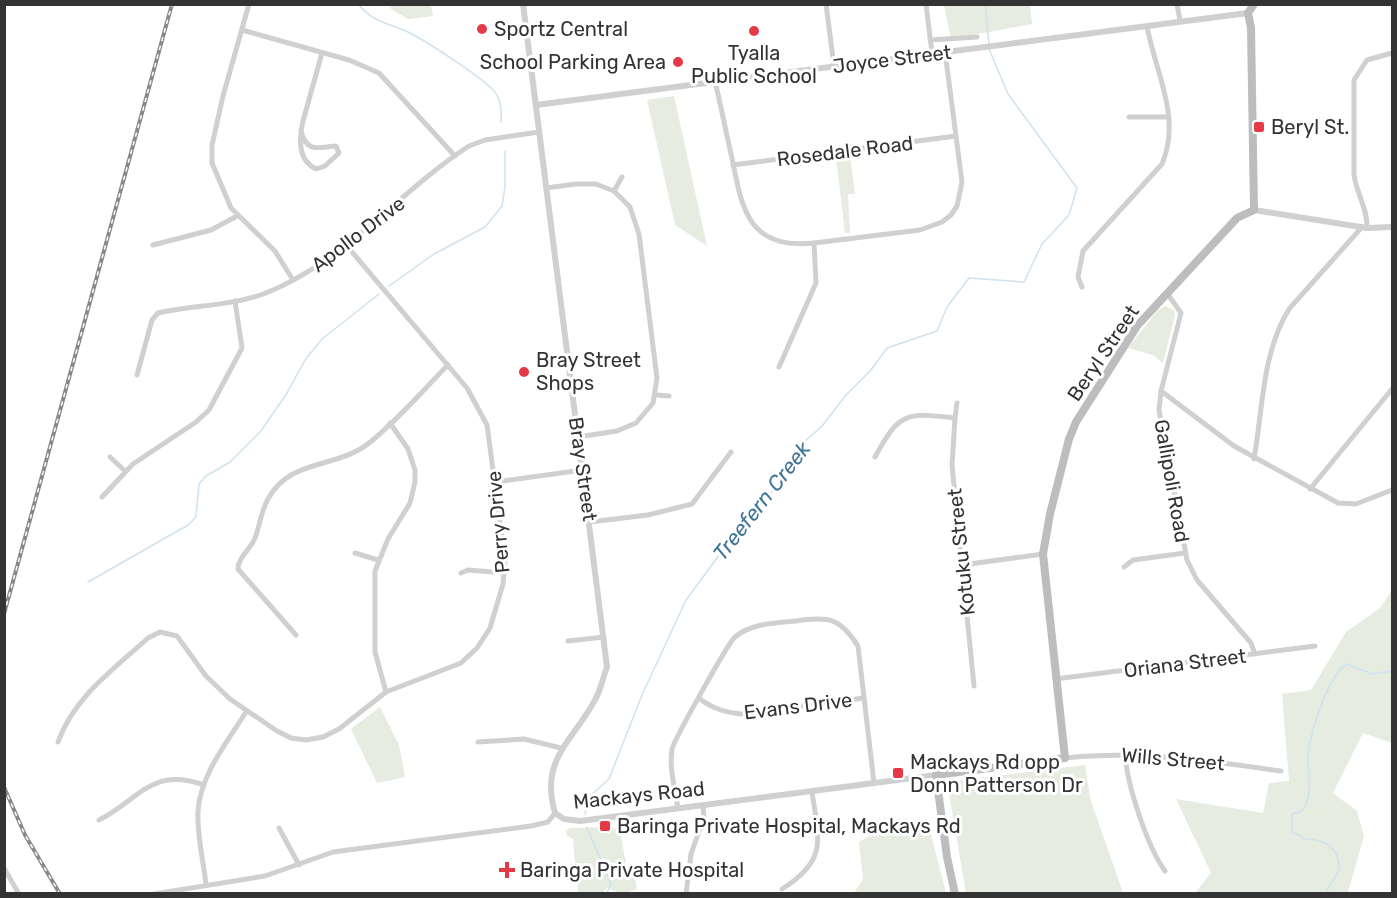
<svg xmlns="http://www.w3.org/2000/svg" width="1397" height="898" viewBox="0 0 1397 898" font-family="Rubik,sans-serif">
<rect width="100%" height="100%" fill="#fff"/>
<!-- green -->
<g fill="#e6ecdf">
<path d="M390,5H431L433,16L408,19L391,9Z"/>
<path d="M944,5H1030L1032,24L951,39Z"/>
<path d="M674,96L707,246L675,225L647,100Z"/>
<path d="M850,155L855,194H848L850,233H845L836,157Z"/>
<path d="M1165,306L1174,310L1175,315L1163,363L1153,355L1128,348L1157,311Z"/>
<path d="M1392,590V743L1363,733L1333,793L1357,811L1364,836L1348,892L1195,893L1211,873L1176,799L1263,813L1269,783L1289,781L1282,694L1311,690L1346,632L1380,608Z"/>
<path d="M380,707L399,745L405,777L377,783L351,729Z"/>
<path d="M1085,765L1090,798L1123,893H966L947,782Z"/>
<path d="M927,819L946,893H854L863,879L859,842L879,831Z"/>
<path d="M610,827L620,831L627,869L635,879L637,889L623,894L607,888L602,893H578L573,839L567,836L566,831L570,828Z"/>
</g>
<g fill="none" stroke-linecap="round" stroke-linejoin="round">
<!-- stream -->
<g stroke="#cfe2ee" stroke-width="1.5">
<path d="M358,4C372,22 391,24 410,33C427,42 489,81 497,95C501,103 502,113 501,122"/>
<path d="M985,4L989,44"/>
<path d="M389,286L434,254L485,227L502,206L505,187V151"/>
<path d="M88,582L188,525L196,517L199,484L206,476L230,462L261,431L287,393L305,360L322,339L379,294"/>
<path d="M585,814L588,798L609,779L642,695L686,600L737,531L787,475L794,451L822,426L846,395L871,370L887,348L937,331L947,307L969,278L1024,282L1042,244L1069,215L1077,188L1008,94L989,49"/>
<path d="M587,827C594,847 605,865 611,885L606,894"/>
<path d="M1325,894L1339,870C1340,847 1323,838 1303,839L1300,835L1292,833V814L1302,811C1316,792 1305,770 1309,748C1313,726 1328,676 1347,664L1372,674L1392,671"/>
</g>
<!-- minor -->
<g stroke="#d0d0d0" stroke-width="5">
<path d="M249,4L223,96L212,145V163L231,208L275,251L293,280"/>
<path d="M826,4L834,66"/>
<path d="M926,4L932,53"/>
<path d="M1177,4L1180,20"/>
<path d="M242,30L349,60L379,73L455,156"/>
<path d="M930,40L977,37"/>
<path d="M715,81C721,107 726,132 732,158C742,210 749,250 814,243L920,230L942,222L951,215L957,206L962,182L945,52"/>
<path d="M1129,117H1169"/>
<path d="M301,131C307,154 319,147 336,146L339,153L325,166L316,169C297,160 299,138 303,121L322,53"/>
<path d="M733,165L956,136"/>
<path d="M546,188L576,184H596L614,191L630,207L639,234L657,378L653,403L636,423L617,431L578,437"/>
<path d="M614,191L622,177"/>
<path d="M1367,228C1368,209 1356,193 1354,174V80L1367,60L1392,53"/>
<path d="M153,245L211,230L237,216"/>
<path d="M1082,287L1078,277L1083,251L1162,164C1182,117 1155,72 1147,26"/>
<path d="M1167,293L1181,313L1161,391L1159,410L1187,560L1197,580L1251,643L1255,654"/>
<path d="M779,367L816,283L814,243"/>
<path d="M137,375L152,320L158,313C193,305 232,306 266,293C346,261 398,192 469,146L485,140L539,132"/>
<path d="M1161,391L1234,446L1338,503L1356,504L1392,490"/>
<path d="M656,395L669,396"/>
<path d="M955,418L957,403"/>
<path d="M110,457L125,471"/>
<path d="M875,457C899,413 905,412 955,418L952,465L974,686"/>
<path d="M1254,459C1263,408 1262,353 1289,309L1362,227"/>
<path d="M496,482L583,470"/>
<path d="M1310,489L1392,389"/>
<path d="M102,497L133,464L196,422L209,410L242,348L235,301"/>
<path d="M590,522L648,515L692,504L731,452"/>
<path d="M355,553L378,560"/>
<path d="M962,565L1043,554"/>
<path d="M1124,567L1133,560L1185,553"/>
<path d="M461,573L468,570L505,573"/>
<path d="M296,635L238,569C238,557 251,549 255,538C260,525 261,511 268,499C290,458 337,469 369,443C398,420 422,391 448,365"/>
<path d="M568,641L604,637"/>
<path d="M1055,679L1315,646"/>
<path d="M386,692L375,652V571L388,539L410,503L415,482V470L408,449L390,423"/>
<path d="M700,699C713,709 725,712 741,714L864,698"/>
<path d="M58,742C74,697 114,669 148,638L160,632L177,636L206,676L230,699L277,731L291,738L306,740L323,737L339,729L386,692L461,663L477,648L490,628L503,584L505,560L487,425L467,388L347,246"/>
<path d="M478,742L524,739L561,748"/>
<path d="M1125,754C1127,785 1147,846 1165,871"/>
<path d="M1065,758C1139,750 1209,761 1281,771"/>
<path d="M678,808C675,790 669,767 672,749C674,740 728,643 735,637C751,623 777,623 796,621C829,616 840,618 858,646L874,783"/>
<path d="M99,820C140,799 152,766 204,785"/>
<path d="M279,828L299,865"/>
<path d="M4,868L19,894"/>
<path d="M206,884C203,860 197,835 198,811C200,775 228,741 246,712"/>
<path d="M782,889C828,860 819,840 812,792"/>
<path d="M154,894L265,876L333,852L531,826L548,822L555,813"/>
<path d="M686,894L691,854L704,817L703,806"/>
</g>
<!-- tertiary -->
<g stroke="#d0d0d0" stroke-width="6">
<path d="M523,4L607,667C603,677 601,689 596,698C574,741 539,758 555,813L564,819L580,821L936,775"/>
<path d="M536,105L1248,13"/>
<path d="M1254,210L1367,228L1392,227"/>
</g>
<!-- secondary -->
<path stroke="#bdbdbd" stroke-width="8" d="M955,894L947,857L936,775L1065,758L1043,554L1050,514L1069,439L1076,422L1137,326L1237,218L1254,210L1251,28L1248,13L1254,4"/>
<defs>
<g id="rail">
<path d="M4,614L172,4"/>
<path d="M4,787L25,835L60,894"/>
</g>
</defs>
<!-- rail casing -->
<use href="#rail" stroke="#888" stroke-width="4"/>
<!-- rail -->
<use href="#rail" stroke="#fff" stroke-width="1.5" stroke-dasharray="4.5" stroke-linecap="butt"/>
</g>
<!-- markers -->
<g fill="#e63946" stroke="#fff" stroke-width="2">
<circle cx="482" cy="29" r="6"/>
<circle cx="754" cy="31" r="6"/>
<circle cx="678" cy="62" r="6"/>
<rect x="1253" y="121" width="12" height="12" rx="3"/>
<circle cx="524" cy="372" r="6"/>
<rect x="892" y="767" width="12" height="12" rx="3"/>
<rect x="599" y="820" width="12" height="12" rx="3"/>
<path d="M504 861h6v6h6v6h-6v6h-6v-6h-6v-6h6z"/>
</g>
<g text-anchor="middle" stroke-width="6" stroke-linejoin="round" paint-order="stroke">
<!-- poi labels -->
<g font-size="20" fill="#333" stroke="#fff" text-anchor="start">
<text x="494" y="36">Sportz Central</text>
<text x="754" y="60" text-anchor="middle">Tyalla<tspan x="754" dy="23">Public School</tspan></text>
<text x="666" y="69" text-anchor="end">School Parking Area</text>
<text x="1271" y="134">Beryl St.</text>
<text x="536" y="367">Bray Street<tspan x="536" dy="23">Shops</tspan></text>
<text x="910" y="769">Mackays Rd opp<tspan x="910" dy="23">Donn Patterson Dr</tspan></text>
<text x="617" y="833">Baringa Private Hospital, Mackays Rd</text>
<text x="520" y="877">Baringa Private Hospital</text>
</g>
<!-- street labels -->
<g font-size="20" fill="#333" stroke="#fff">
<text transform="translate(892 59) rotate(-7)" y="7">Joyce Street</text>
<text transform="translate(845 151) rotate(-7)" y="7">Rosedale Road</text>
<text transform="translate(358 234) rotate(-37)" y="7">Apollo Drive</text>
<text transform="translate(1103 353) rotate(-56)" y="7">Beryl Street</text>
<text transform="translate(583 469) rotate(82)" y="7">Bray Street</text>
<text transform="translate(1172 481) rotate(80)" y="7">Gallipoli Road</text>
<text transform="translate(498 522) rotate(-95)" y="7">Perry Drive</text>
<text transform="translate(961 552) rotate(-96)" y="7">Kotuku Street</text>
<text transform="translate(1185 663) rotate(-7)" y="7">Oriana Street</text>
<text transform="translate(798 706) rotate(-7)" y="7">Evans Drive</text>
<text transform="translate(1173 759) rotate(5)" y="7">Wills Street</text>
<text transform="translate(639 795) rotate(-6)" y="7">Mackays Road</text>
</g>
<!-- water labels -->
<g font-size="21" font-style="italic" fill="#3f7597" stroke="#fff">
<text transform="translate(762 501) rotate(-52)" y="7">Treefern Creek</text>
</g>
</g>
<!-- border -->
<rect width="1397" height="898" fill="none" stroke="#333333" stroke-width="12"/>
</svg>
